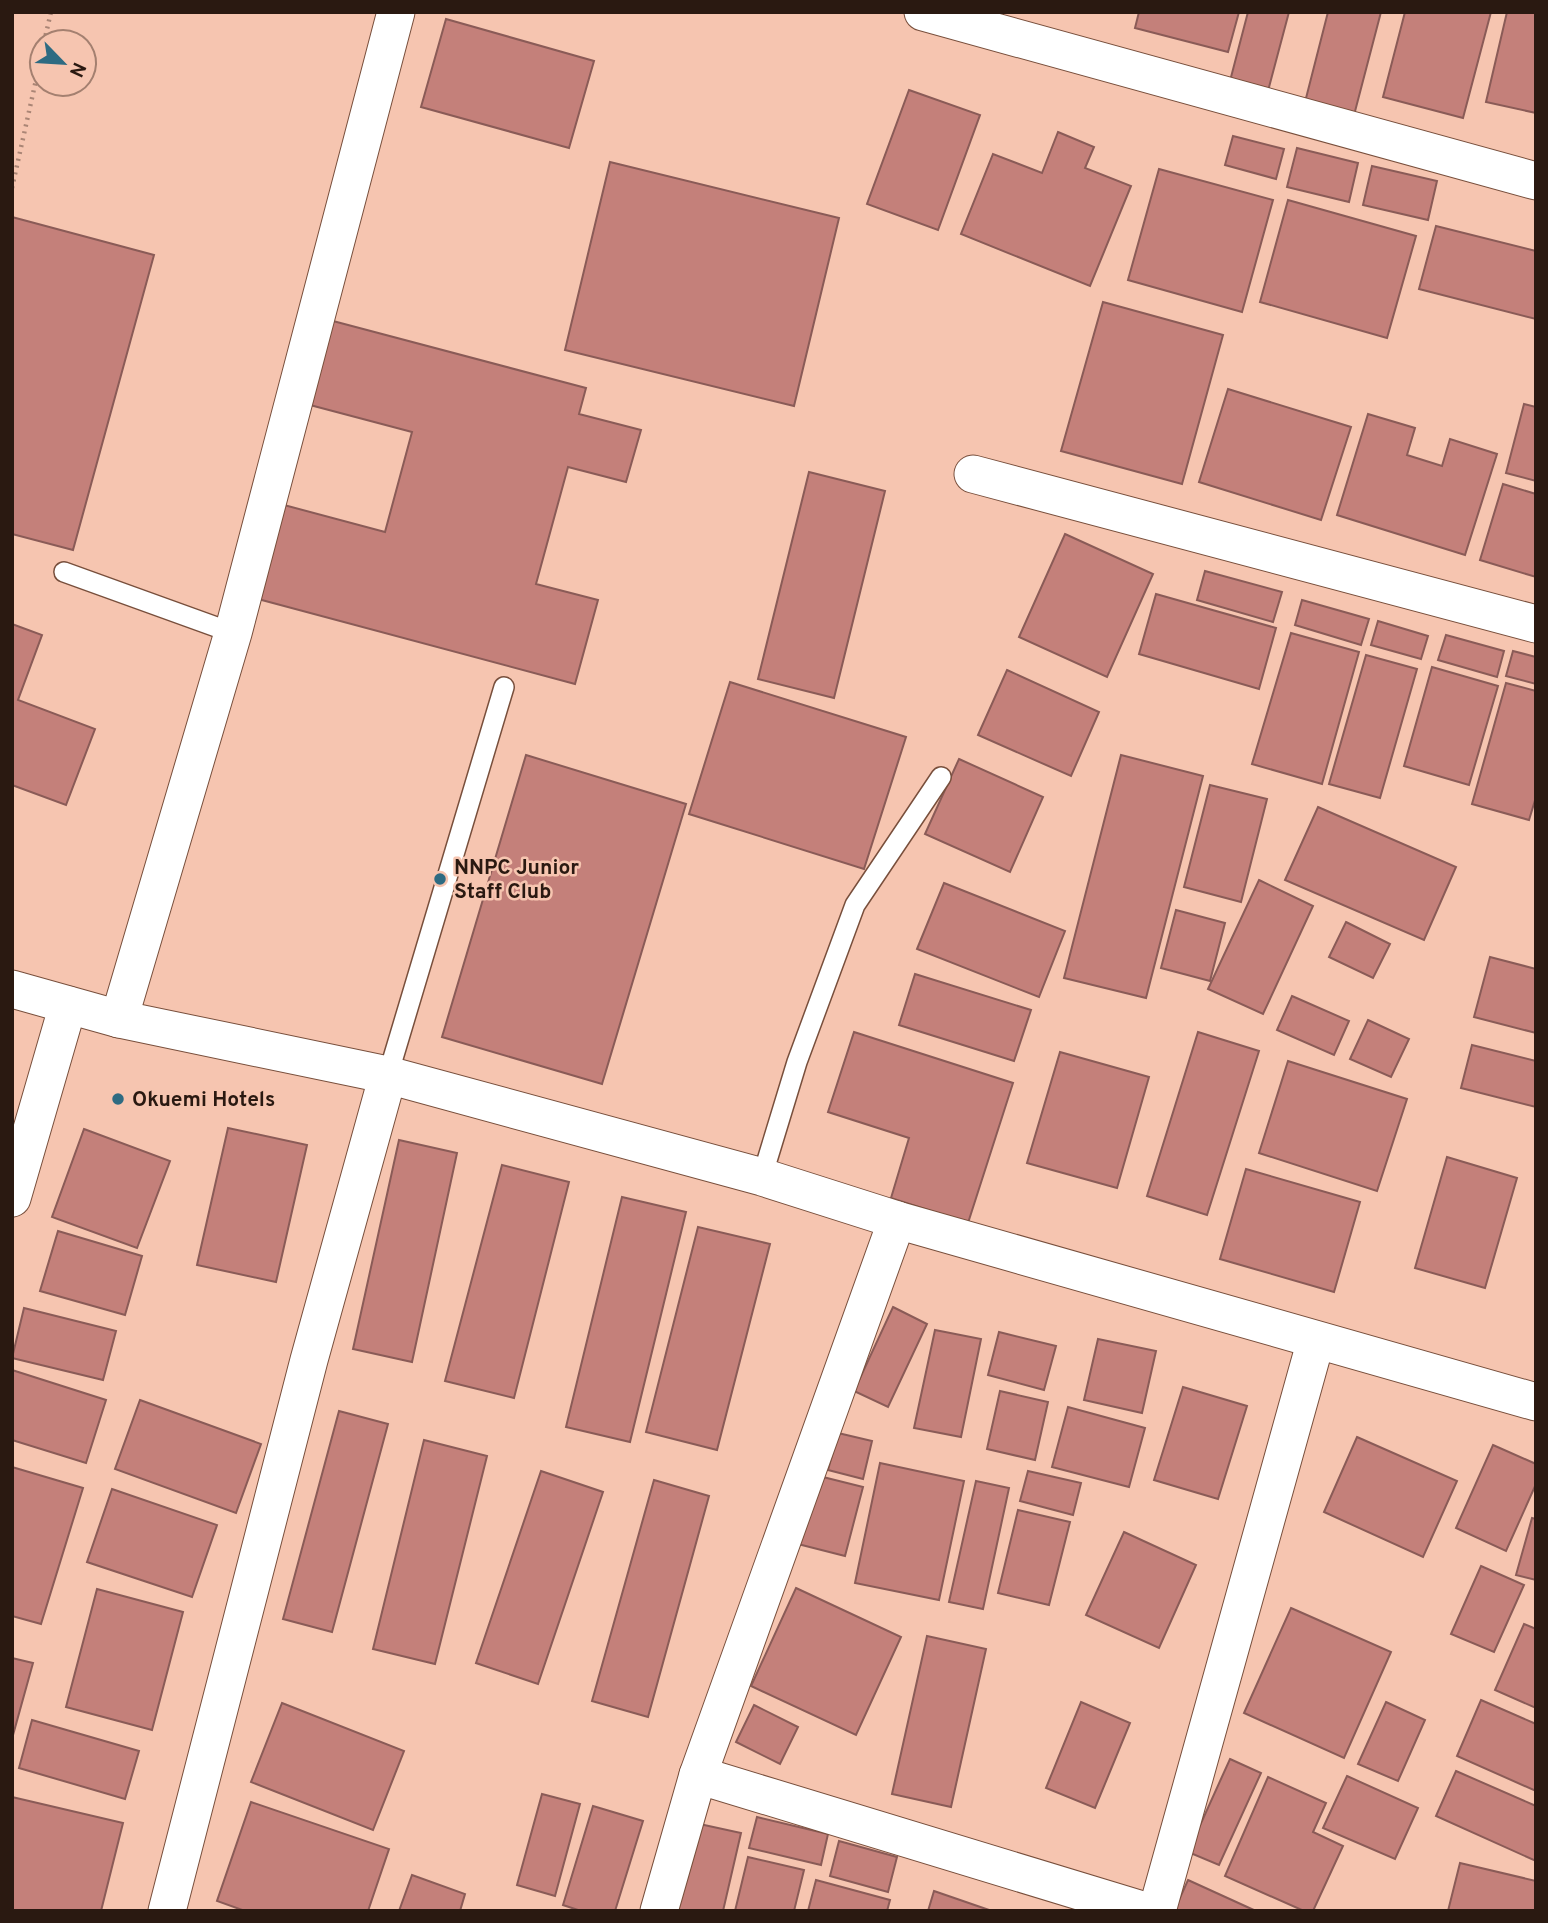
<svg xmlns="http://www.w3.org/2000/svg" width="1548" height="1923" viewBox="0 0 1548 1923" font-family="Overpass,sans-serif">
<rect width="100%" height="100%" fill="#f6c5b0"/>
<!-- building -->
<g fill="#c4807a" stroke="#8a5b57" stroke-width="2">
<path d="M1139,12H1239L1228,52L1135,28Z"/>
<path d="M1248,12H1289L1268,91L1230,81Z"/>
<path d="M1328,12H1381L1353,119L1304,106Z"/>
<path d="M1405,12H1491L1463,118L1383,97Z"/>
<path d="M1507,12H1536V113L1486,102Z"/>
<path d="M446,19L594,61L569,148L421,107Z"/>
<path d="M909,90L980,115L938,230L867,204Z"/>
<path d="M1058,132L1094,147L1085,168L1131,186L1090,286L961,234L993,154L1042,173Z"/>
<path d="M1233,136L1284,149L1276,179L1225,165Z"/>
<path d="M1297,148L1358,163L1349,202L1287,187Z"/>
<path d="M610,162L839,218L794,406L565,350Z"/>
<path d="M1372,166L1437,181L1428,220L1363,205Z"/>
<path d="M1159,169L1273,200L1242,312L1128,280Z"/>
<path d="M1288,200L1416,236L1387,338L1260,302Z"/>
<path d="M12,217L154,255L73,550L12,534Z"/>
<path d="M1436,226L1536,251V319L1419,289Z"/>
<path d="M1103,302L1223,335L1182,484L1061,451Z"/>
<path d="M333,321L586,388L579,414L641,430L626,482L568,467L536,584L598,600L575,684L258,599L284,505L385,532L412,432L310,405Z"/>
<path d="M1228,389L1351,427L1321,520L1199,482Z"/>
<path d="M1524,404L1536,407V481L1506,473Z"/>
<path d="M1368,414L1415,428L1407,455L1442,466L1450,439L1497,454L1465,555L1337,515Z"/>
<path d="M809,472L885,491L834,698L758,679Z"/>
<path d="M1503,484L1536,494V577L1480,560Z"/>
<path d="M1065,534L1153,574L1107,677L1019,637Z"/>
<path d="M1205,571L1282,592L1273,622L1197,600Z"/>
<path d="M1156,594L1276,628L1259,689L1139,654Z"/>
<path d="M1302,600L1369,619L1361,645L1295,625Z"/>
<path d="M1378,621L1428,636L1421,659L1371,645Z"/>
<path d="M12,624L42,635L18,700L95,729L66,805L12,785Z"/>
<path d="M1291,633L1359,652L1322,784L1252,764Z"/>
<path d="M1446,635L1504,651L1497,677L1438,660Z"/>
<path d="M1513,651L1536,657V684L1506,676Z"/>
<path d="M1366,655L1417,669L1380,798L1329,784Z"/>
<path d="M1432,667L1498,686L1469,785L1404,766Z"/>
<path d="M1007,670L1099,712L1071,776L978,735Z"/>
<path d="M730,682L906,737L864,869L689,814Z"/>
<path d="M1506,683L1536,691V797L1529,820L1472,804Z"/>
<path d="M526,755L686,804L602,1084L442,1037Z"/>
<path d="M1121,755L1203,776L1146,998L1064,978Z"/>
<path d="M959,759L1043,797L1010,872L925,834Z"/>
<path d="M1210,785L1267,799L1241,902L1184,887Z"/>
<path d="M1318,807L1456,867L1424,940L1285,880Z"/>
<path d="M1259,880L1313,906L1263,1014L1208,989Z"/>
<path d="M944,883L1065,931L1039,997L917,949Z"/>
<path d="M1176,910L1225,923L1210,981L1161,968Z"/>
<path d="M1346,922L1390,944L1373,978L1329,957Z"/>
<path d="M1490,957L1536,969V1033L1474,1017Z"/>
<path d="M915,974L1031,1010L1014,1061L899,1025Z"/>
<path d="M1292,996L1349,1021L1334,1055L1277,1030Z"/>
<path d="M1368,1020L1409,1039L1391,1077L1350,1059Z"/>
<path d="M854,1032L1013,1083L968,1223L891,1198L909,1138L828,1112Z"/>
<path d="M1198,1032L1259,1051L1207,1215L1147,1196Z"/>
<path d="M1472,1045L1536,1061V1107L1461,1088Z"/>
<path d="M1060,1052L1149,1077L1117,1188L1027,1163Z"/>
<path d="M1288,1061L1407,1099L1377,1191L1259,1153Z"/>
<path d="M228,1128L307,1145L276,1282L197,1265Z"/>
<path d="M84,1129L170,1161L137,1248L52,1217Z"/>
<path d="M399,1140L457,1153L412,1362L353,1349Z"/>
<path d="M1447,1157L1517,1178L1485,1288L1415,1268Z"/>
<path d="M502,1165L569,1182L514,1398L445,1381Z"/>
<path d="M1246,1169L1360,1202L1334,1292L1220,1259Z"/>
<path d="M622,1197L686,1212L630,1442L566,1427Z"/>
<path d="M698,1227L770,1244L717,1450L646,1432Z"/>
<path d="M58,1231L142,1256L125,1315L40,1291Z"/>
<path d="M893,1307L927,1324L888,1407L854,1391Z"/>
<path d="M24,1308L116,1331L103,1380L12,1358Z"/>
<path d="M935,1330L981,1339L961,1437L914,1428Z"/>
<path d="M999,1332L1056,1346L1044,1390L988,1375Z"/>
<path d="M1098,1339L1156,1351L1142,1413L1084,1400Z"/>
<path d="M12,1370L106,1400L86,1463L12,1440Z"/>
<path d="M1183,1387L1247,1406L1218,1499L1154,1480Z"/>
<path d="M1000,1391L1048,1402L1035,1460L987,1449Z"/>
<path d="M140,1400L261,1444L236,1513L115,1469Z"/>
<path d="M1068,1407L1145,1428L1129,1487L1052,1467Z"/>
<path d="M339,1411L388,1424L332,1632L283,1619Z"/>
<path d="M838,1433L872,1441L863,1479L828,1470Z"/>
<path d="M1357,1437L1457,1481L1423,1557L1324,1512Z"/>
<path d="M424,1440L487,1456L435,1664L373,1649Z"/>
<path d="M1493,1445L1536,1464V1484L1506,1551L1456,1528Z"/>
<path d="M880,1463L964,1481L939,1600L855,1583Z"/>
<path d="M12,1467L83,1488L41,1624L12,1616Z"/>
<path d="M541,1471L603,1492L538,1684L476,1663Z"/>
<path d="M1028,1471L1081,1483L1073,1515L1020,1501Z"/>
<path d="M807,1473L863,1487L845,1556L790,1542Z"/>
<path d="M654,1480L709,1496L648,1717L592,1701Z"/>
<path d="M976,1481L1009,1488L983,1609L949,1602Z"/>
<path d="M112,1489L217,1525L192,1597L87,1562Z"/>
<path d="M1018,1510L1070,1522L1049,1605L998,1593Z"/>
<path d="M1532,1518L1536,1519V1580L1516,1575Z"/>
<path d="M1124,1532L1196,1565L1159,1648L1086,1615Z"/>
<path d="M1481,1566L1524,1585L1494,1652L1451,1634Z"/>
<path d="M796,1588L901,1637L856,1735L751,1686Z"/>
<path d="M97,1589L183,1612L152,1730L66,1707Z"/>
<path d="M1291,1608L1391,1652L1344,1758L1244,1713Z"/>
<path d="M1524,1624L1536,1629V1708L1495,1690Z"/>
<path d="M927,1636L986,1649L951,1807L892,1794Z"/>
<path d="M12,1658L33,1663L13,1735L12,1734Z"/>
<path d="M1481,1700L1536,1724V1791L1457,1756Z"/>
<path d="M1081,1702L1130,1723L1095,1808L1046,1788Z"/>
<path d="M1386,1702L1425,1720L1398,1781L1358,1764Z"/>
<path d="M282,1703L404,1751L373,1830L251,1782Z"/>
<path d="M754,1705L798,1727L780,1764L736,1742Z"/>
<path d="M32,1720L139,1751L125,1799L19,1768Z"/>
<path d="M1230,1759L1261,1773L1219,1865L1188,1852Z"/>
<path d="M1456,1771L1536,1806V1861L1436,1816Z"/>
<path d="M1347,1776L1418,1808L1395,1859L1323,1828Z"/>
<path d="M1268,1777L1326,1803L1313,1832L1343,1846L1313,1911H1304L1225,1876Z"/>
<path d="M542,1794L580,1804L555,1896L517,1885Z"/>
<path d="M12,1797L123,1823L101,1911H12Z"/>
<path d="M251,1802L389,1849L368,1911H245L217,1901Z"/>
<path d="M593,1806L643,1821L615,1911H581L563,1905Z"/>
<path d="M757,1817L828,1834L821,1865L749,1848Z"/>
<path d="M695,1823L741,1833L723,1911H676Z"/>
<path d="M839,1841L897,1857L888,1892L830,1876Z"/>
<path d="M748,1857L804,1870L794,1911H735Z"/>
<path d="M1460,1863L1536,1881V1911H1448Z"/>
<path d="M412,1875L465,1894L460,1911H399Z"/>
<path d="M816,1880L890,1900L887,1911H808Z"/>
<path d="M1188,1880L1256,1911H1174Z"/>
<path d="M934,1891L992,1911H928Z"/>
</g>
<g fill="none" stroke-linecap="round" stroke-linejoin="round">
<defs>
<g id="lane">
<path d="M64,572L233,633"/>
<path d="M388,1075L504,687"/>
<path d="M762,1177L797,1062L855,905L941,777"/>
</g>
<g id="street">
<path d="M923,12L1536,181"/>
<path d="M973,474L1536,624"/>
<path d="M12,989L119,1019L388,1075L762,1177L897,1220L1536,1402"/>
<path d="M119,1019L233,633L396,12"/>
<path d="M12,1198L68,1005"/>
<path d="M698,1775L1145,1911"/>
<path d="M167,1911L309,1360L388,1075"/>
<path d="M659,1911L698,1775L897,1220"/>
<path d="M1157,1911L1316,1340"/>
</g>
</defs>
<!-- lane casing -->
<use href="#lane" stroke="#784f3c" stroke-width="22"/>
<!-- street casing -->
<use href="#street" stroke="#784f3c" stroke-width="39"/>
<!-- path -->
<g stroke="#aa8575" stroke-width="4.5" stroke-dasharray="2 5" stroke-linecap="butt">
<path d="M44,42L51,12"/>
<path d="M12,188L42,53"/>
</g>
<!-- lane -->
<use href="#lane" stroke="#fff" stroke-width="19"/>
<!-- street -->
<use href="#street" stroke="#fff" stroke-width="37"/>
</g>
<!-- markers -->
<g fill="#2e6b82" stroke="#f6c5b0" stroke-width="2.5">
<circle cx="440" cy="879" r="7"/>
<circle cx="118" cy="1099" r="7"/>
</g>
<g text-anchor="middle" stroke-width="5" stroke-linejoin="round" paint-order="stroke">
<!-- poi labels -->
<g font-size="21" font-weight="bold" fill="#2a1911" stroke="#f6c5b0" text-anchor="start">
<text x="454" y="874">NNPC Junior<tspan x="454" dy="24">Staff Club</tspan></text>
<text x="132" y="1106">Okuemi Hotels</text>
</g>
</g>
<!-- border -->
<rect width="1548" height="1923" fill="none" stroke="#2a1911" stroke-width="28"/>
<!-- north arrow -->
<g transform="translate(63 63) rotate(115)"><circle r="33" fill="#f6c5b0" stroke="#a48070" stroke-width="2"/>
<path d="M0-5L12 26L0 18L-12 26Z" fill="#2e6b82"/>
<text y="-10" font-size="19" font-weight="bold" text-anchor="middle" fill="#2a1911">N</text>
</g>
</svg>
